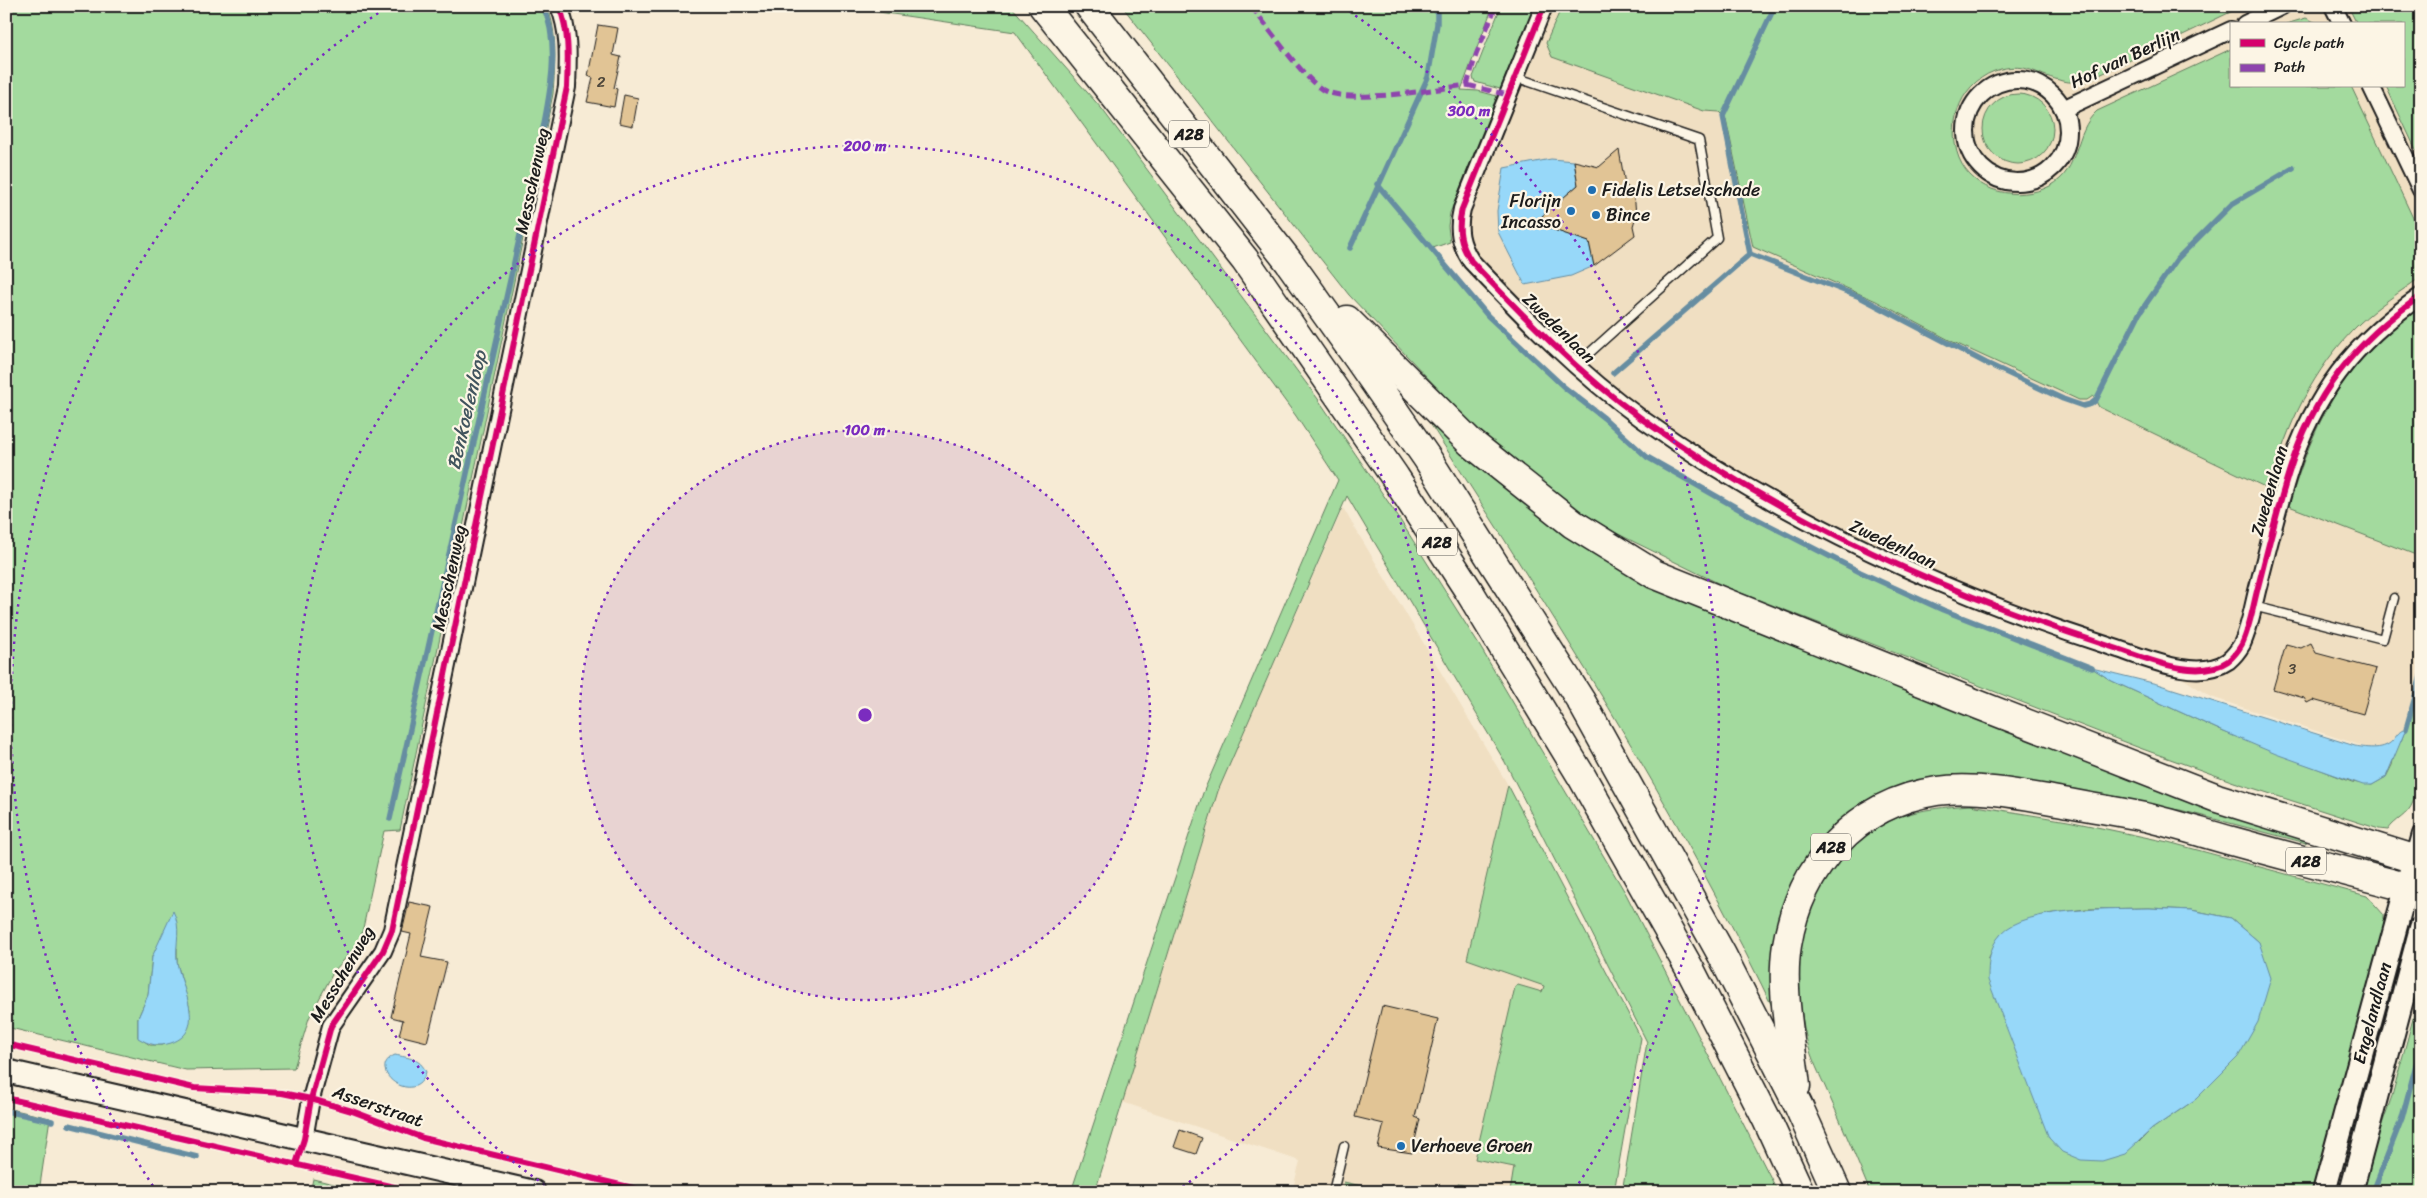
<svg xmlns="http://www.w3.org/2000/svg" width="2427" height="1198" viewBox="0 0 2427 1198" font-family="Sriracha,sans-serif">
<rect width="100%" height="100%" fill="#f7ebd5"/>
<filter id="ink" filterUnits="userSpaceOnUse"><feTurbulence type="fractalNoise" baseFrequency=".02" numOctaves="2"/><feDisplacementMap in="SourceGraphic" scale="10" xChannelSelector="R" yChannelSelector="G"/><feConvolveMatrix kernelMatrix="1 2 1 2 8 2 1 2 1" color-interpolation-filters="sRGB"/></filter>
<g filter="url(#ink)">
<!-- built -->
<g fill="#f0dfc2" fill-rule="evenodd">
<path d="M1544,6H2421V765L2211,697L2158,662L1866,549L1642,418L1471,261L1462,209ZM2231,24H2403V86H2231Z"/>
<path d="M1343,508L1508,785L1467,959L1544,985L1542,992L1518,985L1476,1159L1515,1167L1510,1192H1492L1459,1184L1456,1192H1387L1344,1182L1342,1192H1292L1300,1161L1122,1102L1218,791Z"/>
</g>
<!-- green -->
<g fill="#a3da9e" stroke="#607b5d" fill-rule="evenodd">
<path d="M6,6H547C558,32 555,66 553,94L400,830L384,831L360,942L334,971L309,1018L294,1068L186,1070L6,1027ZM161,941L177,948V963L190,1010L163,1045H150L138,1037V1018L148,995L152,957Z"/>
<path d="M838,6H1011L1102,109L1318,399L1395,512L1479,645L1626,894L1778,1192H1622L1647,1042L1505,762L1347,496L1218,791L1095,1192H1071L1203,793L1338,480L1296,416L1015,32Z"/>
<path d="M1122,6H1493L1461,90L1478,91L1497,96L1450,213L1448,226L1450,242L1433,248L1458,283L1506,335L1647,457L1753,517L1860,572L1943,610L2092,668L2112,681L2224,732L2352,782L2372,785L2386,777L2392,765L2395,751L2402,739L2421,676C2421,715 2427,766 2413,802C2408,816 2395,819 2388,830L2379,829L2234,782L2137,747L1726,587L1614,532L1562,500L1528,474L1463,415L1349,295Z"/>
<path d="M1501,6H1535L1500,89L1475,82L1473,77Z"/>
<path d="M1562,6H2243L2085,82C2076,82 2067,83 2059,80C2035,74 2027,63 2001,69C1962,79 1945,122 1959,158C1973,193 2019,202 2050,186C2081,170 2073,132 2097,111L2231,49V86H2351L2421,235V277C2400,292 2378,306 2360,323C2312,369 2287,426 2269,489L2099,407L2093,396L2087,400H2079L1951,341L1876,301L1753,247L1726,119L1719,112L1704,111L1552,57L1546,43Z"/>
<path d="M2348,6H2421V161L2386,86H2403V24H2357Z"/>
<path d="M2306,18L2319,24H2286Z"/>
<circle cx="2018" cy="129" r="35"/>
<path d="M2421,307V557L2289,506C2314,420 2345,359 2421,307Z"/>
<path d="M1415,400L1508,487L1854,671L2307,839L2306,843L2180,810L1949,783L1817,851L1782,1027C1678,807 1546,604 1415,400Z"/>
<path d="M1508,785L1641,1038L1614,1192H1510L1514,1167L1475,1159L1515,987L1518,985L1542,992L1544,986L1467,959Z"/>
<path d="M1970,805L2068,821L2168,842L2367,896L2384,915V943L2318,1192H1870C1856,1158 1842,1124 1827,1091C1820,1075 1811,1058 1807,1041C1800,1012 1796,978 1800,947C1808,893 1847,837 1899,817C1922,809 1945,807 1970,805ZM2149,908L2191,910L2231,918L2259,942L2196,1099L2152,1129L2139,1142L1988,959L2001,934L2046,914L2086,909Z"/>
<path d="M2421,989V1192H2358L2392,1096Z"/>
<path d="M6,1108L50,1118L39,1192H6Z"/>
<path d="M313,1179L367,1192H310Z"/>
<path d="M1344,1182L1387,1192H1342Z"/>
<path d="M1458,1184L1492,1192H1456Z"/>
</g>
<!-- water -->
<g fill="#97d8f9" stroke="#668da1">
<path d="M1551,159L1574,161L1578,185L1534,223L1589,242L1594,266L1571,276L1525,285L1498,232L1497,211L1504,168Z"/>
<path d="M2092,668L2157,684L2355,746C2368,748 2385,751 2394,739C2398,734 2399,731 2406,729L2386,777L2372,785H2363L2276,754L2224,732L2112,681Z"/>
<path d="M2149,908L2191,910L2231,918L2259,942L2271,978L2258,1022L2238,1057L2196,1099L2152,1129L2125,1154L2102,1161L2081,1160L2062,1152L2049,1138L1988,980C1988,963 1989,947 2001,934C2026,906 2114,909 2149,908Z"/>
<path d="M173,911C182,928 175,943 177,961C180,987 209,1030 171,1043C158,1047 150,1045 138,1038V1018L148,995L152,957Z"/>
<path d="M395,1055C409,1058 420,1058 426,1072C416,1109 363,1069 395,1055Z"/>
</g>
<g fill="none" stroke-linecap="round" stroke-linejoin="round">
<!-- stream -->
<g stroke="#668da1" stroke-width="5.5">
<path d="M1377,184L1488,316L1564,387L1604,418L1647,457L1753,517L1860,572L1943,610L2092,668"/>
<path d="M1350,248L1428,77L1437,24V6"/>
<path d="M1750,254L1860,297L1986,363L2063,399L2083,406L2091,404L2096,400L2139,314L2177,259L2232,204L2293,168"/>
<path d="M1613,373L1750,254L1723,116L1775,6"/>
<path d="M2406,729L2421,676"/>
<path d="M390,819L537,159C545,114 564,50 543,6"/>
<path d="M6,1111L52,1121"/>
<path d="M69,1125L197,1157"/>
<path d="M2373,1192L2402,1118L2421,1046"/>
</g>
</g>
<!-- building -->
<g fill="#e1c495" stroke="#1c1c1c">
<path d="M598,25L618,28L613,55L621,57L614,88L617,89L614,107L587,102L593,78L588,76Z"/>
<path d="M624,95L638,98L633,126L619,123Z"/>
<path d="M1619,150L1625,184L1632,192L1635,203L1636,216L1633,226L1635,235L1594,266L1589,242L1534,223L1578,185L1574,161L1599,167Z"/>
<path d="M2311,643L2316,653L2376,669L2363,714L2313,700L2307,703L2304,698L2273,689L2286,644L2301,648Z"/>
<path d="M409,902L433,907L421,957L447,962L427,1042L399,1035L403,1020L391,1017L411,934L402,932Z"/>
<path d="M1382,1006L1438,1019L1415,1117L1420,1119L1412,1153L1378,1148L1384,1124L1355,1117Z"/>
<path d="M1180,1130L1202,1138L1196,1154L1174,1147Z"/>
</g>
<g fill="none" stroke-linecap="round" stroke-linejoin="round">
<defs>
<g id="service">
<path d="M1515,77L1699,140L1717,238L1575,366"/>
<path d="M2253,606L2383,639L2394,598"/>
<path d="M1333,1192L1344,1146"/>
</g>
<g id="minor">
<path d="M1544,6L1462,209C1457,229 1460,244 1471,261C1525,318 1578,373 1642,419C1783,519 1944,593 2109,646C2142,656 2196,683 2228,661C2234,656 2238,651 2242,644C2250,627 2253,606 2258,587C2268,548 2277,510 2289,472C2313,395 2354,342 2421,296"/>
<path d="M2333,6L2342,24"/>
<path d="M2245,24L2282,6"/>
<circle cx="2017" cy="131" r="51"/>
<path d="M2371,86L2421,190"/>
<path d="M2063,109L2231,30"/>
<path d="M2414,859L2421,834"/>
<path d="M304,1139L311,1099L331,1026L383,951L392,930L567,87C568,59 570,33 559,6"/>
</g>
<g id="secondary">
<path d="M6,1071L534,1192"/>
<path d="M2324,1192L2414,859"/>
<path d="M2351,1192L2421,928"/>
</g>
<g id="motorway">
<path d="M1043,6L1245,260L1395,477L1469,591L1582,777L1691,971L1767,1120L1800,1192"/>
<path d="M1089,6L1289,262L1357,357L1427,458L1581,701L1722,955L1798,1105L1837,1192"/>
<path d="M1347,320L1470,442L1573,524L1654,574L1979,705L2217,798L2414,859"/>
<path d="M1796,1086C1791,1042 1780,989 1787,945C1800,866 1856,803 1937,791C1978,785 2029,796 2069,803C2095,808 2120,812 2145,817C2174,824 2203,833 2232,841C2290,857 2348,872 2406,887"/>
</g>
</defs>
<!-- service casing -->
<use href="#service" stroke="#1c1c1c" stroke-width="11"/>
<!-- minor casing -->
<use href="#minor" stroke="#1c1c1c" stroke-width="20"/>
<!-- secondary casing -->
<use href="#secondary" stroke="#1c1c1c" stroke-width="26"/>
<!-- motorway casing -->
<use href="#motorway" stroke="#1c1c1c" stroke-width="31"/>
<!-- service -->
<use href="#service" stroke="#fcf5e5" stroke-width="8"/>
<!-- minor -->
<use href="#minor" stroke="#fcf5e5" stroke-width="16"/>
<!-- secondary -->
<use href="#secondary" stroke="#fcf5e5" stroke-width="22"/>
<!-- motorway -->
<use href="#motorway" stroke="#fcf5e5" stroke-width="28"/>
<!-- quiet -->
<g stroke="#8e44ad" stroke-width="5" stroke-dasharray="10 5" stroke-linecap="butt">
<path d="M1251,6C1268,27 1302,77 1323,90C1349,105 1435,89 1467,85L1476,55L1496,6"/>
<path d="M1467,85L1508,95"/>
</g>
<defs>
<g id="cycleway">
<path d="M1544,6L1462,209C1457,229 1460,244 1471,261C1525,318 1578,373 1642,419C1783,519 1944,593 2109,646C2142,656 2196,683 2228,661C2234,656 2238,651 2242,644C2250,627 2253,606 2258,587C2268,548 2277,510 2289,472C2313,395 2354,342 2421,296"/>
<path d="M6,1044L194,1088L282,1093L311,1099L352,1111L423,1138L650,1192"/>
<path d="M6,1098L416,1192"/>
<path d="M296,1164L304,1139L311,1099L331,1026L383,951L392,930L567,87C568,59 570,33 559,6"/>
</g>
</defs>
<!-- cycleway casing -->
<use href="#cycleway" stroke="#fcf5e5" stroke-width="9"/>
<!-- cycleway -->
<use href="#cycleway" stroke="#d6006c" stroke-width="6"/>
</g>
</g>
<!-- distance rings -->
<circle cx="865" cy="715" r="285" fill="#7b2cbf" fill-opacity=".12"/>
<g fill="none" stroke="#7b2cbf" stroke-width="2.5" stroke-dasharray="2.5 5">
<circle cx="865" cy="715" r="285"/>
<path d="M551 1189A569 569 0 1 1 1179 1189"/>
<path d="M153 1186A854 854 0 0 1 387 7M1343 7A854 854 0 0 1 1577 1186"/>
</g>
<!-- markers -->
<g fill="#1f6fb2" stroke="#fcf5e5" stroke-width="2">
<circle cx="1592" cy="190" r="5"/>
<circle cx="1571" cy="211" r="5"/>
<circle cx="1596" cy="215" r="5"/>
<circle cx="1401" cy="1146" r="5"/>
</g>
<g text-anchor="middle" stroke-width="4.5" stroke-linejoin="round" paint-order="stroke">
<!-- number labels -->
<g font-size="15" fill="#4d463a">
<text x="601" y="87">2</text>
<text x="2292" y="674">3</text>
</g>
<!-- shield labels -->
<g fill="#fcf5e5" stroke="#5f5d58" stroke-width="1">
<rect x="1169" y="120.5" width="40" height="27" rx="4"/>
<rect x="1417" y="528.5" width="40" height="27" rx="4"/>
<rect x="1811" y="833.5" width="40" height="27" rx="4"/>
<rect x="2286" y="847.5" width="40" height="27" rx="4"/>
</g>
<g font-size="16" font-weight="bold" fill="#1c1c1c">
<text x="1189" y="140">A28</text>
<text x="1437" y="548">A28</text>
<text x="1831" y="853">A28</text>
<text x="2306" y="867">A28</text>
</g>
<!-- street labels -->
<g font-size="18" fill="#1c1c1c" stroke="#fcf5e5">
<text transform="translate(2125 58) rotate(-25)" y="6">Hof van Berlijn</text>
<text transform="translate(532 181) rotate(-78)" y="6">Messchenweg</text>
<text transform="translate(1559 328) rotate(44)" y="6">Zwedenlaan</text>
<text transform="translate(2269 491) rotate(-74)" y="6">Zwedenlaan</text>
<text transform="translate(1893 544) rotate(25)" y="6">Zwedenlaan</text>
<text transform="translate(449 578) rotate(-78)" y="6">Messchenweg</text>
<text transform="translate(342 974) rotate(-59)" y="6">Messchenweg</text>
<text transform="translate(2372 1013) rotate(-75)" y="6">Engelandlaan</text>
<text transform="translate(378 1106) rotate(19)" y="6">Asserstraat</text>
</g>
<!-- poi labels -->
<g font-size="18" fill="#1c1c1c" stroke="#fcf5e5" text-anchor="start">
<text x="1602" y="196">Fidelis Letselschade</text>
<text x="1561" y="207" text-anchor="end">Florijn<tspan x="1561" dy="21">Incasso</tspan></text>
<text x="1606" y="221">Bince</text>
<text x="1411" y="1152">Verhoeve Groen</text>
</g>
<!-- water labels -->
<g font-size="19" font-style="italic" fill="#41545e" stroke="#fcf5e5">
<text transform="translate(466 410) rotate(-77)" y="7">Benkoelenloop</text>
</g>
</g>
<circle cx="865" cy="715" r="8" fill="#7b2cbf" stroke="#fcf5e5" stroke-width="2.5"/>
<g font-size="15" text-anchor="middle" font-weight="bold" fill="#7b2cbf" stroke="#fcf5e5" stroke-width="4.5" stroke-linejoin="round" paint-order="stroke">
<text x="1469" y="116">300 m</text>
<text x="865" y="151">200 m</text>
<text x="865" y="435">100 m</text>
</g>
<!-- margin -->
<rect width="2427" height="1198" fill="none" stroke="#fcf5e5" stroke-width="25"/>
<rect x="12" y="12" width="2402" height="1173" fill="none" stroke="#1c1c1c" stroke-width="2" filter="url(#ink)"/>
<!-- legend -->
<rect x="2230" y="22" width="175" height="65" fill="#fcf5e5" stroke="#a29e95"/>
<rect x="2240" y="39" width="25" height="8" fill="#d6006c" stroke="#a29e95"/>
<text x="2274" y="48" font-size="15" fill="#1c1c1c">Cycle path</text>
<rect x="2240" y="64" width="25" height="8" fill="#8e44ad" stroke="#a29e95"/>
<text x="2274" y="72" font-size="15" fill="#1c1c1c">Path</text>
</svg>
